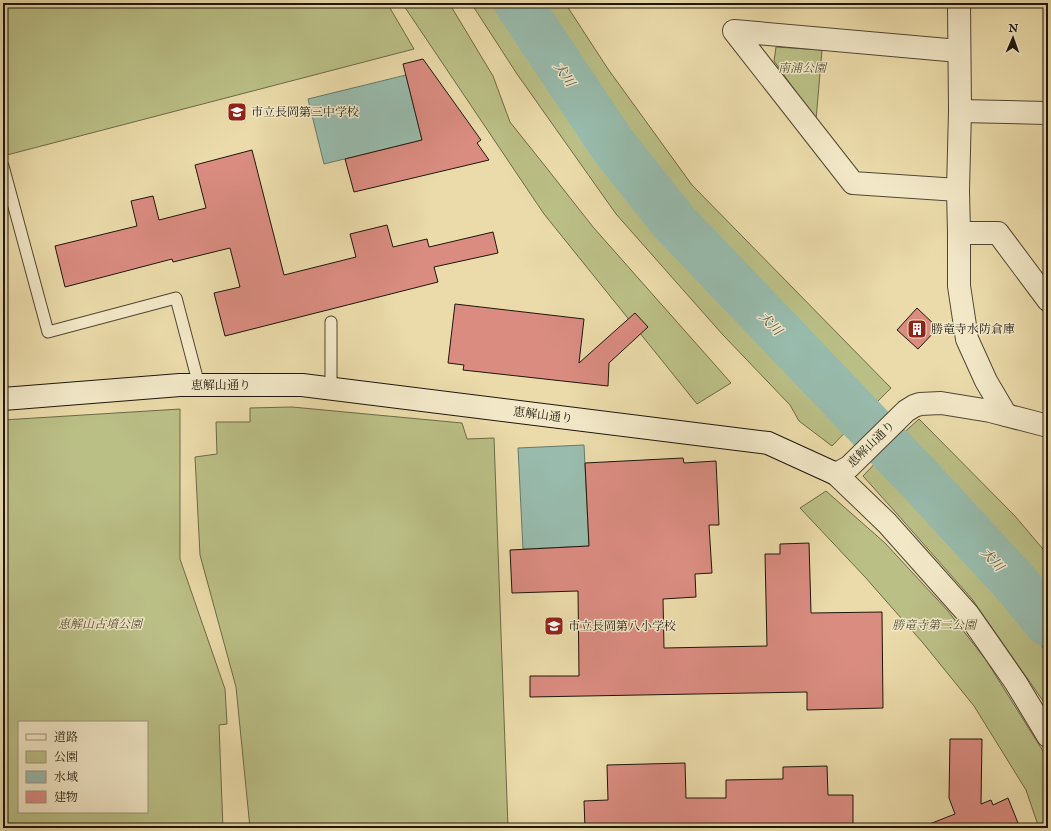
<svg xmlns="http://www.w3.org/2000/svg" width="1051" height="831" viewBox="0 0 1051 831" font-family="'IM FELL English','Noto Serif JP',serif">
<rect width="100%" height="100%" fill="#ebdbaa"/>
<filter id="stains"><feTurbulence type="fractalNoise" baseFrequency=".005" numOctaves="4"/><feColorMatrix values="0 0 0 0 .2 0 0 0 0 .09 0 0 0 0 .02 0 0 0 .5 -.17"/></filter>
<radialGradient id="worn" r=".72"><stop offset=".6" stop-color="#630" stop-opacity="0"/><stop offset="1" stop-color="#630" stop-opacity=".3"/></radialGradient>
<!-- green -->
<g fill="#babf86" stroke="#6c6a48" fill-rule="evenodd">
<path d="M3,3H387L414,49L3,156Z"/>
<path d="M402,3H449L493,76L510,122L549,171L593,227L731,383L697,404L544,214Z"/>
<path d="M471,3H504L571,110L643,207L727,299L809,383L855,422L832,446L799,421L790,405L723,335L616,214L517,74Z"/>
<path d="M531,3H565L608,69L692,185L891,388L869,410L668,201L581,80Z"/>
<path d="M776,47L822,50L816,120L774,61Z"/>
<path d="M292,407L462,423L467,439L494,438L508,828H250L236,687L200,555L195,457L217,454L216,422H250V408Z"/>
<path d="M180,409V559L225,689L227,724L219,725L223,828H3V420ZM19,722H147V812H19Z"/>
<path d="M919,419L1015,516L1048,555V604L1002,550L898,438Z"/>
<path d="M883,455L953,531L1048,654V708L972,599L898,515L863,476Z"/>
<path d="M826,491L885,543L948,611L986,660L1048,759V828H1039L1026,790L974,706L923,643L865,577L800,508Z"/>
</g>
<!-- water -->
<g fill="#98bbad" stroke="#67796c">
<path d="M406,75L422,140L324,164L308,99Z"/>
<path d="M584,445L589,546L523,549L518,448Z"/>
</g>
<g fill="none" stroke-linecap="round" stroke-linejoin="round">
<!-- river -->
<path stroke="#98bbad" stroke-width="48" d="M518,3L612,144L673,221L928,488L1019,587L1048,623"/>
</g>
<!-- building -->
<g fill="#da8c81" stroke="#1e160b">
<path d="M423,59L481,140L477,143L489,160L354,192L345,159L422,140L403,64Z"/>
<path d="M252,150L284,275L356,257L350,234L387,225L393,247L427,239L429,247L493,232L498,253L434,267L438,282L225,336L214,293L240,287L230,248L173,262L172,259L65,287L55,246L137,226L131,201L153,196L159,220L206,208L195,165Z"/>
<path d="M455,304L584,319L579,363L635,313L648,327L609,363L608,386L463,370L464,365L448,363Z"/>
<path d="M917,308L938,328L918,349L897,330Z"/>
<path d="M683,458L684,463L716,461L719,525H709L712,573L695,574L696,597L663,599L664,648L767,646L765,554H780V544L809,543L811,613L882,612L883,708L807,710V692L530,697V676H579L578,591L512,593L510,550L589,546L585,463Z"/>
<path d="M950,739H982L981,804L991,800L993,805L1008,798L1020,828H923L922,827L955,814L949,798Z"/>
<path d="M685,763L686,798H726V780L783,779V767L827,766L828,795H853V828H585L584,801L608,800L607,765Z"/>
</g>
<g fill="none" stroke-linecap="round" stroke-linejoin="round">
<defs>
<g id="lane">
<path d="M3,166L48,332L176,298L199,385"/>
<path d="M331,388V322"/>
</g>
<g id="street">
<path d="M959,3L960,111L958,190L959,233V286L967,339L986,381L1006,415"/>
<path d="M960,111L1047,113L1048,115"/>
<path d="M958,190L853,183L734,31L959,51"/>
<path d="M959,233H998L1048,300"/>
<path d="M1048,426L990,411L941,403L920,404L914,406L906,411L849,467L836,474L887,523L968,614L1016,683L1048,736"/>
</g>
<path id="secondary" d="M3,399L180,385H302L768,443L836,474"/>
</defs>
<!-- lane casing -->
<use href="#lane" stroke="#514733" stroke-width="13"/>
<!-- street casing -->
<use href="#street" stroke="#514733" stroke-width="24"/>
<!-- secondary casing -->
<use href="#secondary" stroke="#1e160b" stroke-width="24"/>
<!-- lane -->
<use href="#lane" stroke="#f2e8c8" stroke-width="11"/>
<!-- street -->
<use href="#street" stroke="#f2e8c8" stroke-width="22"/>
<!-- secondary -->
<use href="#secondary" stroke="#f2e8c8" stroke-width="22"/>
</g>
<!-- icons -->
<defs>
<symbol id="school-square" viewBox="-11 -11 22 22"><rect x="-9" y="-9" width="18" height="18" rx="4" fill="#8f2418" stroke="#f2e8c8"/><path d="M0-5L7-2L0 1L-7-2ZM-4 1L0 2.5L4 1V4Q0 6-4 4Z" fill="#fff"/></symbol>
<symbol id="building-square" viewBox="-11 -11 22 22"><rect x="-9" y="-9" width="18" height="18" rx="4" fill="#8f2418" stroke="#f2e8c8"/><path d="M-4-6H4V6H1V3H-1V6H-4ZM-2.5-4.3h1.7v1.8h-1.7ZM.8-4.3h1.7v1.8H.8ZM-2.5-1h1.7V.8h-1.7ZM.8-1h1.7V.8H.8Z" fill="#fff"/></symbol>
</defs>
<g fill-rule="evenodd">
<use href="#school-square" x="226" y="101" width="22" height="22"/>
<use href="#building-square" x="906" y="318" width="22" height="22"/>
<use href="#school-square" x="543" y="615" width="22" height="22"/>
</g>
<g text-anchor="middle" stroke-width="3" stroke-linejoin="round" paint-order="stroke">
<!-- park labels -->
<g font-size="12" font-style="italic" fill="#555136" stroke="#f2e8c8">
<text x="802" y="72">南浦公園</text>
<text x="100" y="628">恵解山古墳公園</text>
<text x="934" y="629">勝竜寺第二公園</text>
</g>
<!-- poi labels -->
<g font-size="12" fill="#1e160b" stroke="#f2e8c8" text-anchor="start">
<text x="251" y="116">市立長岡第三中学校</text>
<text x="931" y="333">勝竜寺水防倉庫</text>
<text x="568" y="630">市立長岡第八小学校</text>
</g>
<!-- street labels -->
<g font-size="12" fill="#1e160b" stroke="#f2e8c8">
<text x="221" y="389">恵解山通り</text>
<text transform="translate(543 415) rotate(7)" y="4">恵解山通り</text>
<text transform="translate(871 444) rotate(-44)" y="4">恵解山通り</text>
</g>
<!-- water labels -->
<g font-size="13" font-style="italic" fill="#495044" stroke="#f2e8c8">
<text transform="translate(565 74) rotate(56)" y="5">犬川</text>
<text transform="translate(771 323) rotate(46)" y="5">犬川</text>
<text transform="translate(993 559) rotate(48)" y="5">犬川</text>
</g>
</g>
<!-- margin -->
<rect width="1051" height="831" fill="none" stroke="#ebdbaa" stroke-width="16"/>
<rect x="4" y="4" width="1043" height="823" fill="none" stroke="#1e160b" stroke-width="2"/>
<rect x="8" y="8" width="1035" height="815" fill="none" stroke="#1e160b"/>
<!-- legend -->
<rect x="18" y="721" width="130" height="92" fill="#f2e8c8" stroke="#9d947c"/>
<rect x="26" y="734" width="20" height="6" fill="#f2e8c8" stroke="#9d947c"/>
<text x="54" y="741" font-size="12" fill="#1e160b">道路</text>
<rect x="26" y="751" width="20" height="12" fill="#babf86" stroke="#9d947c"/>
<text x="54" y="761" font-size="12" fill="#1e160b">公園</text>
<rect x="26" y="771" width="20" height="12" fill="#98bbad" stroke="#9d947c"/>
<text x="54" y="781" font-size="12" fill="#1e160b">水域</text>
<rect x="26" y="791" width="20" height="12" fill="#da8c81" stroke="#9d947c"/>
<text x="54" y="801" font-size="12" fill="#1e160b">建物</text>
<!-- north arrow -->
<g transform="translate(1013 38) rotate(2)" stroke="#f2e8c8" stroke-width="3" paint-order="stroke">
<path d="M0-3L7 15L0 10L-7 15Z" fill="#1e160b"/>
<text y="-6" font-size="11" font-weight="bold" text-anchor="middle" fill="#1e160b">N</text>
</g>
<rect width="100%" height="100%" filter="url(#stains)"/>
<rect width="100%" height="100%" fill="url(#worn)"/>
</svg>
